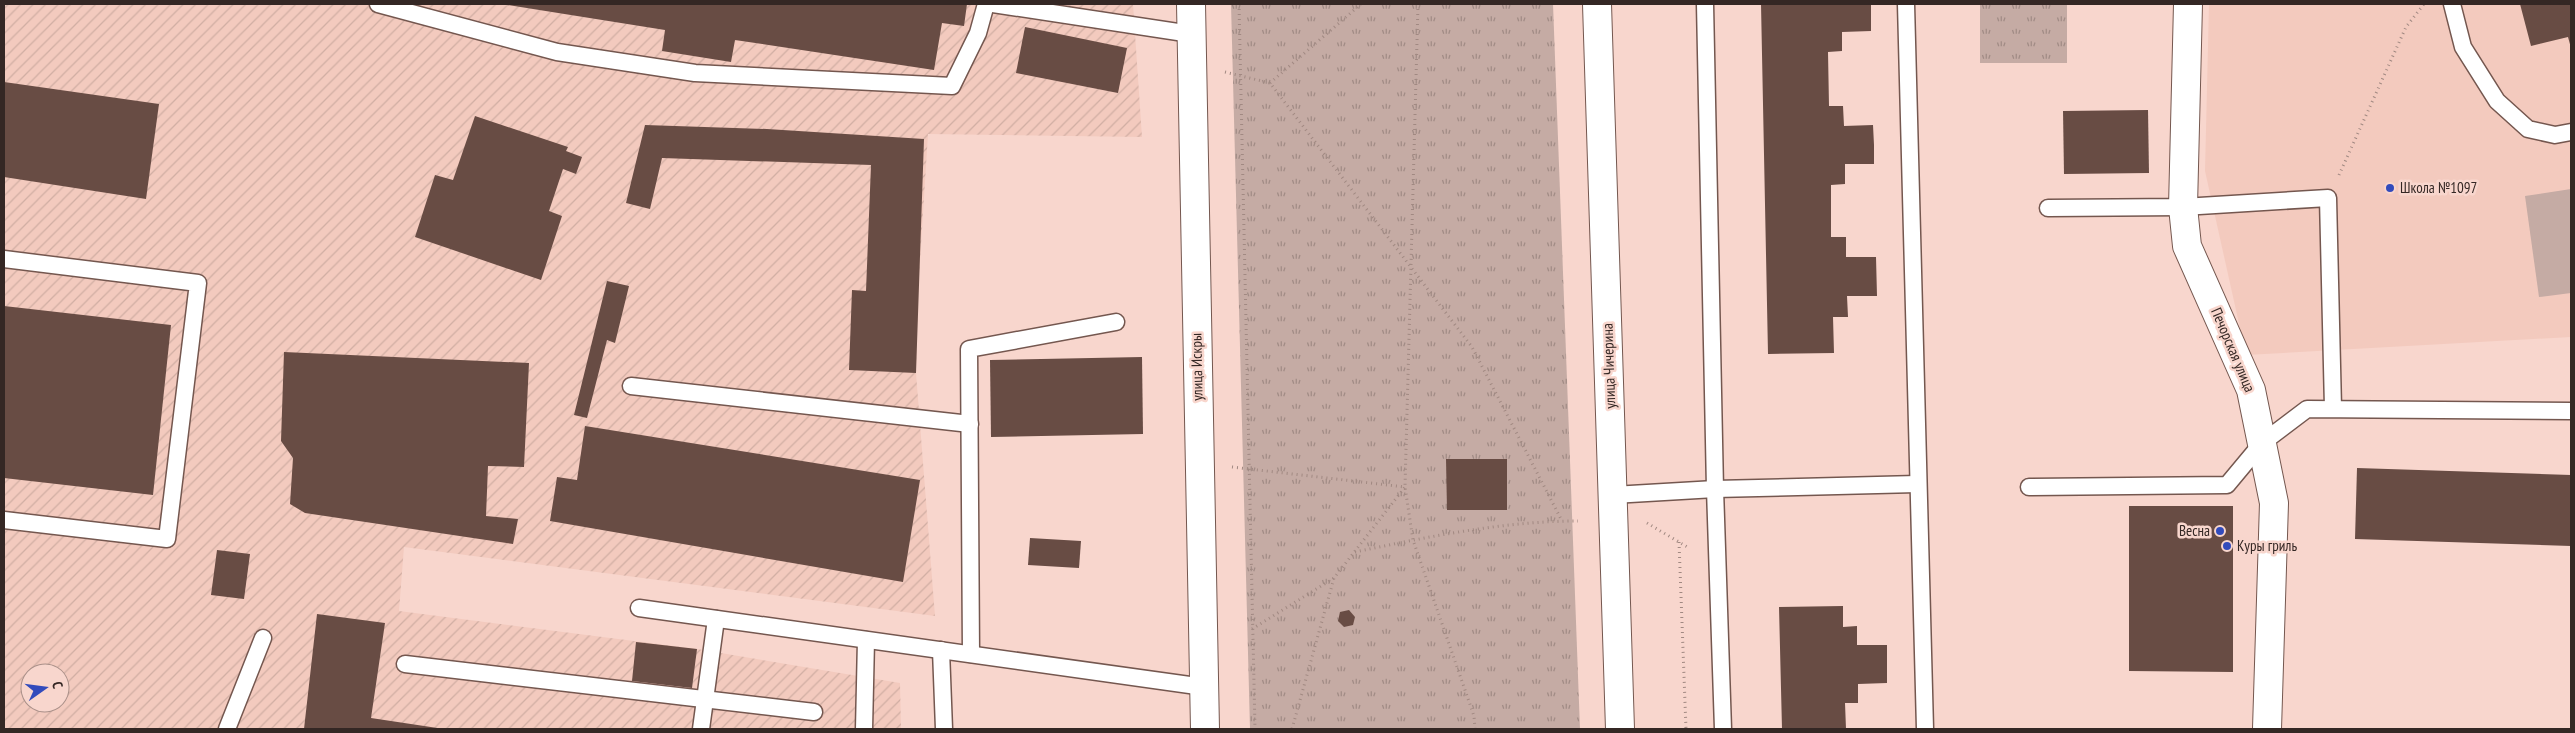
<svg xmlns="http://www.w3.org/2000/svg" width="2575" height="733" viewBox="0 0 2575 733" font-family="'PT Sans Narrow',sans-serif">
<defs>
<pattern id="industrial-furrows" width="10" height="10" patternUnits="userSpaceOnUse" patternTransform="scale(1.25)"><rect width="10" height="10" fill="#f3cabe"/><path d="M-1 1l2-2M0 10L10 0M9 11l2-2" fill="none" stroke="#d1aea3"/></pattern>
<pattern id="park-tufts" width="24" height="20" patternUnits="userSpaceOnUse" patternTransform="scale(1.25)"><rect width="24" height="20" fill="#c5aba4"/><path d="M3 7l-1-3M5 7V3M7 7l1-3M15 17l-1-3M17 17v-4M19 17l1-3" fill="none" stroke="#a18b85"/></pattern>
</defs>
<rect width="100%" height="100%" fill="#f8d6cd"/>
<!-- built -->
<path fill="#f3cabe" d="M2209,4H2571V337L2246,355L2205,171Z"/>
<!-- industrial -->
<path fill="url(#industrial-furrows)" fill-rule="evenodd" d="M4,4H1133L1142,137L928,134L918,293L916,373L935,616L404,547L399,611L697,649L900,683L901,729H4ZM30,673H60V703H30Z"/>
<!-- grass -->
<path fill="#c5aba4" d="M2571,189V293L2539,297L2525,196Z"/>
<!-- park -->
<g fill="url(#park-tufts)">
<path d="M1231,4H1553L1580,729H1250Z"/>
<rect x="1980" y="4" width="87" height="59"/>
</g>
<!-- building -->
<g fill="#684c44">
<path d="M501,4H967L964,26L942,23L934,70L735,40L731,62L662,51L665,30Z"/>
<path d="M1761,4H1871V31L1842,32V51L1828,52L1829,106H1843L1844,126L1873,125L1874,145V164H1845V184L1831,185V237H1846V257H1876L1877,296H1847L1848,317H1833L1834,353L1768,354Z"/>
<path d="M2520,4H2571V48L2568,37L2531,46Z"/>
<path d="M1025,27L1127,48L1118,93L1016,73Z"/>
<path d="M4,82L159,104L146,199L4,177Z"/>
<path d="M2148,110L2149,173L2064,174L2063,111Z"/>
<path d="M475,116L568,147L566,151L582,157L576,174L563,169L549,211L562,216L541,280L415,237L435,175L453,180Z"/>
<path d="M645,125L767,129L924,139L916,373L849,370L852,290L866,291L871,165L662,158L650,209L626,203Z"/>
<path d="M607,281L629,286L615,343L607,340L587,418L574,415Z"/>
<path d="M4,306L171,325L153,495L4,478Z"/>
<path d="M284,352L529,363L524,467L488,466L486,516L518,519L513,544L305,513L290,504L293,458L281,441Z"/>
<path d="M1142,357L1143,434L991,437L990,360Z"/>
<path d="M585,426L920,480L903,582L550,521L557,477L577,480Z"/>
<path d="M1446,459H1507V510H1447Z"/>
<path d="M2357,468L2571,475V546L2355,539Z"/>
<path d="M2129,506H2233V672L2129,671Z"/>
<path d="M1030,538L1081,541L1079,568L1028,565Z"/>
<path d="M217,550L250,554L244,599L211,595Z"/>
<path d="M1843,606V627L1857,626V645H1887V683L1858,684V703H1845L1846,729H1782L1779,607Z"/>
<path d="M1349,610L1355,617L1353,625L1344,627L1338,621L1340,612Z"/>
<path d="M317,614L385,623L371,718L444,729H304Z"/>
<path d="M636,642L697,649L692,688L632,681Z"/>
</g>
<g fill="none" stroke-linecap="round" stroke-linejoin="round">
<defs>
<g id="lane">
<path d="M378,4L557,52L695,73L952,86L978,33L986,4"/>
<path d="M993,4L1191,34"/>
<path d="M1705,4L1715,489L1723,729"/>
<path d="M1906,4L1925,729"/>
<path d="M2452,4L2463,47L2497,101L2528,129L2555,135L2571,132"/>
<path d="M2048,208L2183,207L2328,198L2333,408"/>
<path d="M4,259L198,283L167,539L4,520"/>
<path d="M631,386L970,424"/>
<path d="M2029,487L2227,485L2262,443L2307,409L2571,411"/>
<path d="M1613,495L1715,489L1917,484"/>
<path d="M639,608L1204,687"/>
<path d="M941,650L944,729"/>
<path d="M971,654L969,349L1116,322"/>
<path d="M405,664L814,712"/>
<path d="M227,729L263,638"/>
<path d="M701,729L716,619"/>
<path d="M864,729L866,640"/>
</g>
<g id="street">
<path d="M1191,4L1205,729"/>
<path d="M1597,4L1620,729"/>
<path d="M2188,4L2183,207L2187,246L2251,390L2274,503L2267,729"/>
</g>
</defs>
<!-- lane casing -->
<use href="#lane" stroke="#74574f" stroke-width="19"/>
<!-- street casing -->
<use href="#street" stroke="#74574f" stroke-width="30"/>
<!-- path -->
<g stroke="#a18982" stroke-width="3" stroke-dasharray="1 4" stroke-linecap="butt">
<path d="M1239,4L1255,729"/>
<path d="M1418,4L1405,487L1413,540L1474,716L1475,729"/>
<path d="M1225,72L1270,83L1472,347L1562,521"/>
<path d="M1270,83L1361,4"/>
<path d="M2339,175L2406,27L2424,4"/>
<path d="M1232,467L1405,487L1334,578L1292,729"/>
<path d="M1647,523L1689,548"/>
<path d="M1679,542L1686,729"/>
<path d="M1355,552C1427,537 1504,521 1578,521"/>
<path d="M1252,629L1334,578"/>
</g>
<!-- lane -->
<use href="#lane" stroke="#fff" stroke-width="16"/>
<!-- street -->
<use href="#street" stroke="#fff" stroke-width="28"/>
</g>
<!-- markers -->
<g fill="#324bbc" stroke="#f8d6cd" stroke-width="2">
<circle cx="2390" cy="188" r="5"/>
<circle cx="2220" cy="531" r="5"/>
<circle cx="2227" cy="546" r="5"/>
</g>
<g text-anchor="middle" stroke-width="5" stroke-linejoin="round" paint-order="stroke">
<!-- poi labels -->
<g font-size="15" fill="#342724" stroke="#f8d6cd" text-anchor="start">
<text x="2400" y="193">Школа №1097</text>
<text x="2210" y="536" text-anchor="end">Весна</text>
<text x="2237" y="551">Куры гриль</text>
</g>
<!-- street labels -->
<g font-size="15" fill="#342724" stroke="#f8d6cd">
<text transform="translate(2233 350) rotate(67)" y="5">Печорская улица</text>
<text transform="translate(1609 366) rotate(-92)" y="5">улица Чичерина</text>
<text transform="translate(1197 367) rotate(-91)" y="5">улица Искры</text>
</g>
</g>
<!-- border -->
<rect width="2575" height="733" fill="none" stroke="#342724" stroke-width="10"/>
<!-- north arrow -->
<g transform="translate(45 688) rotate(76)"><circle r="24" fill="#f8d6cd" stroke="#aa9089"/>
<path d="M0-4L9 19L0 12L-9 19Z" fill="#324bbc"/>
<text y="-8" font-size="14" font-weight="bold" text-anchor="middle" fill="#342724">С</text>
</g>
</svg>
